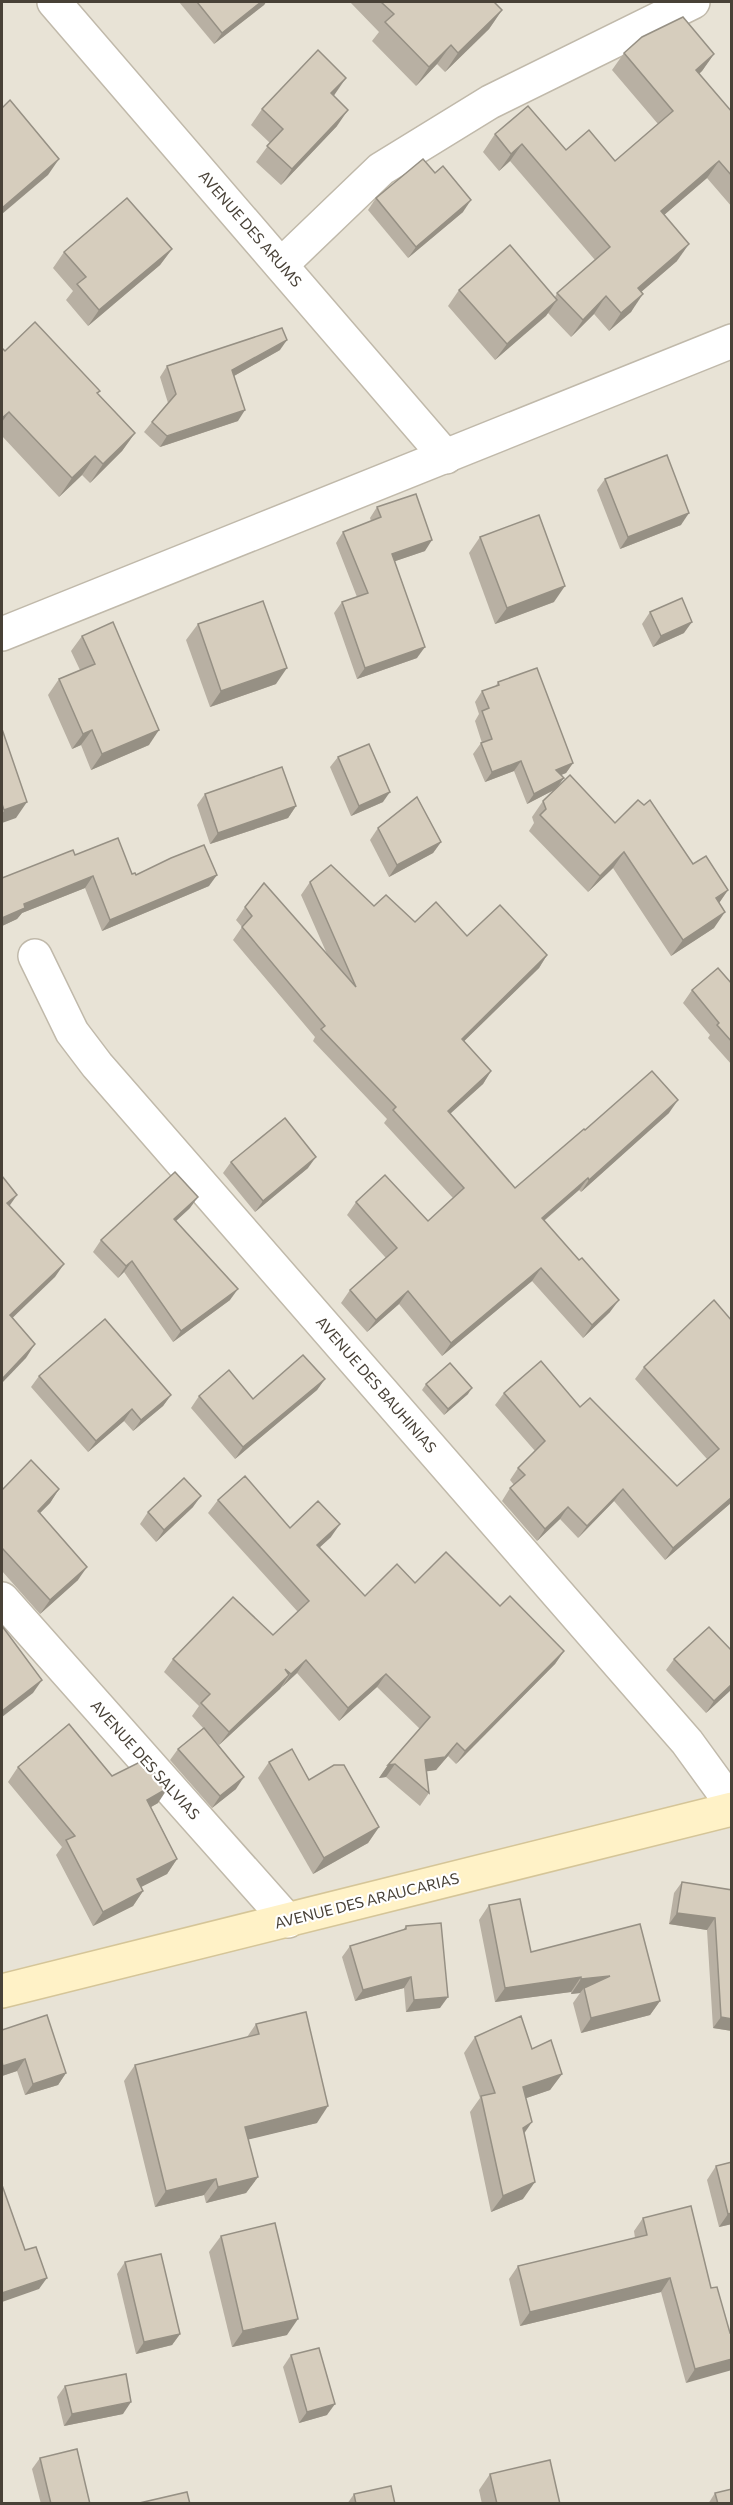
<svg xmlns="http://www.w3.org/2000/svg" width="733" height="2505" viewBox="0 0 733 2505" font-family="Commissioner,sans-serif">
<rect width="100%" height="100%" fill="#f4f1e8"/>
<!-- residential -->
<rect fill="#e8e3d6" x="2" y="2" width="729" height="2501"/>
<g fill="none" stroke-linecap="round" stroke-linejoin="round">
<defs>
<g id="street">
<path d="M54,2L446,457"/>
<path d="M281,265L381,169L490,102L693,2"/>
<path d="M2,634L732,341"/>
<path d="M35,956L72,1032L97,1065L687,1742L732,1804"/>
<path d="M2,1599L288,1921"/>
</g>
<path id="secondary" d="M2,1991L732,1809"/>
</defs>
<!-- street casing -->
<use href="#street" stroke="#c0b9aa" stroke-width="36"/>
<!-- secondary casing -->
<use href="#secondary" stroke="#d5c598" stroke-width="36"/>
<!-- street -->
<use href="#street" stroke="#fff" stroke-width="33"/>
<!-- secondary -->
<use href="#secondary" stroke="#fff2c7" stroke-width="33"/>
</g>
<!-- wall -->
<g fill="#b8b0a3">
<path d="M179,2H266L264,5L214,44Z"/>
<path d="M350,2H494L502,10L489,29L445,72L437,64L416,86L372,41L379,32Z"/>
<path d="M624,53L714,54L702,71L699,74L732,112V207L707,178L664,215L677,261L641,292L631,312L609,331L594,314L571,337L548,313L495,360L448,306L459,290L555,297L557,293L595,260L510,161L499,171L483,152L495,134L615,161L658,124L612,70Z"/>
<path d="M335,94L334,96L337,126L281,185L256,162L270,143L251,125L262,109Z"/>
<path d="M435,173L463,212L408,258L368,210L376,198Z"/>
<path d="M172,249L160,265L88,326L66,300L73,291L53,268L64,252Z"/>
<path d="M2,348L5,351L100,391L97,394L135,433L122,451L90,483L82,475L59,497L2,436Z"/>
<path d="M280,350L234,376L238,421L160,447L144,432L152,422L168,403L160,377L167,366Z"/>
<path d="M605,479L681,525L620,549L597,490Z"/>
<path d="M377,507L425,551L395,561L417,658L357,679L334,613L342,602L357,597L336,543L343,532L371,521L370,518Z"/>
<path d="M480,537L554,602L495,624L469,553Z"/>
<path d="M650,612L684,633L653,647L642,624Z"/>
<path d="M198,624L276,684L210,707L186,640Z"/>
<path d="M82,636L149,745L91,770L81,745L72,749L48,695L59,679L80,670L71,651Z"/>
<path d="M498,682L573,763L566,773L561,775L558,786L615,823L693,864L728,890L719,903L714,928L671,956L613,868L588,892L529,831L534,823L532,817L543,801L554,790L527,804L514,771L485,782L473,754L481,743H482L475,721L479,714L475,702L482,691L495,687Z"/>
<path d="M338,757L383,802L351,816L330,767Z"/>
<path d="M205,794L296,806L288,818L210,844L197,805Z"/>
<path d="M378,828L441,842L433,853L389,877L370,840Z"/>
<path d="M75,855L136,875L209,886L102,931L85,888L22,913L17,919L2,926Z"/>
<path d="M310,882L374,906L415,922L467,936L547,955L539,968L464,1041L491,1071L483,1084L450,1113L515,1188L585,1130L669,1113L581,1192L579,1190L544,1221L610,1312L583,1338L532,1281L442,1356L399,1304L367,1332L341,1303L350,1290L386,1258L347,1215L356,1202L428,1221L453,1198L384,1123L387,1119L313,1041L315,1037L233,940L242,927L236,920L245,907L327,954L301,895Z"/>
<path d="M732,984V1065L708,1038L710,1035L683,1003L692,990Z"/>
<path d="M231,1162L308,1168L255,1212L223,1173Z"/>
<path d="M190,1208L176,1221L230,1300L173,1342L124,1272L118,1278L93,1252L101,1240Z"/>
<path d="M732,1321V1502L665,1560L614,1501L578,1538L560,1519L537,1541L502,1501L510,1488L514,1485L510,1480L518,1468L535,1451L495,1405L504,1393L580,1407L677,1486L707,1459L635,1379L644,1367Z"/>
<path d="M39,1376L171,1395L163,1406L133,1431L124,1421L88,1452L31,1387Z"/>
<path d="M325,1379L317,1390L235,1459L191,1408L199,1396L253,1399Z"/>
<path d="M426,1384L468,1394L444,1415L422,1390Z"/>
<path d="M59,1489L50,1503L40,1513L78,1580L40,1614L2,1571V1490Z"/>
<path d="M218,1500L290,1528L331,1537L320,1547L365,1596L415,1583L500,1606L564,1651L555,1664L456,1764L448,1756L436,1770L427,1771L429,1793L420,1806L386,1777L379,1778L388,1765L420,1729L377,1687L339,1721L297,1673L219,1745L212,1737L236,1789L212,1808L170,1760L178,1749L203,1728L192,1716L199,1706L164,1672L173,1659L273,1635L298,1612L208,1513Z"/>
<path d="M193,1507L156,1542L140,1524L148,1512Z"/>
<path d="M732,1651V1689L706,1713L666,1670L674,1659Z"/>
<path d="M269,1762L309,1780L379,1827L368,1843L313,1874L258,1778Z"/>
<path d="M18,1767L112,1776L158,1803L151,1807L177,1859L167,1874L141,1887L143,1891L133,1906L93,1926L56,1855L62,1847L8,1782Z"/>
<path d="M682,1882L732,1890V2031L713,2028L707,1930L669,1924L674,1893Z"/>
<path d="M489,1905L531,1952L660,2001L650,2015L581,2033L573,2003L580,1993L571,1994V1992L495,2002L479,1920Z"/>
<path d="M406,1926L440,2008L406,2012L404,1988L355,2001L342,1957L350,1946L403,1930Z"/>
<path d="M256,2024L317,2123L248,2139L258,2177L246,2193L206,2203L204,2195L155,2207L124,2081L135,2065L247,2037Z"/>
<path d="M2,2030L66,2073L58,2085L25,2095L17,2071L2,2076Z"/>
<path d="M475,2037L532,2049L562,2074L550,2090L526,2098L524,2134L523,2199L491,2212L470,2112L480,2098L464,2053Z"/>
<path d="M732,2162V2224L719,2227L707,2180L716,2166Z"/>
<path d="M643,2218L711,2288L730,2333L686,2383L661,2292L520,2326L509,2279L518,2266L635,2238L634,2231Z"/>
<path d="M221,2236L287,2335L232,2347L209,2252Z"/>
<path d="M125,2262L180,2334L172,2345L136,2354L117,2274Z"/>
<path d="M291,2355L327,2415L299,2423L283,2367Z"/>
<path d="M65,2386L123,2414L64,2426L57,2397Z"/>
<path d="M40,2458L90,2504H41L32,2469Z"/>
<path d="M490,2474L560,2504H482L479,2490Z"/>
<path d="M715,2493L732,2504H708Z"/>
<path d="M354,2494L395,2504H347Z"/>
</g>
<!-- shaded-wall -->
<g fill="#969084">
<path d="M261,2H266L264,5L214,44L222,33Z"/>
<path d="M502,10L489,29L445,72L458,53Z"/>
<path d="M451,45L437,64L416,86L429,67Z"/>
<path d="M714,54L702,71L684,87L696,70Z"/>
<path d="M346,78L335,94L320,109L331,93Z"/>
<path d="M348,110L337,126L281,185L292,169Z"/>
<path d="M522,144L510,161L499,171L511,154Z"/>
<path d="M59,159L48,175L2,214V208Z"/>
<path d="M719,161L707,178L649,228L661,211Z"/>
<path d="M471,200L463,212L408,258L416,247Z"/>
<path d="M689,244L677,261L626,305L638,288Z"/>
<path d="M172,249L160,265L88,326L99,310Z"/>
<path d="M643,294L631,312L609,331L621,313Z"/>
<path d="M606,296L594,314L571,337L583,320Z"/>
<path d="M557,300L546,316L495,360L507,344Z"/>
<path d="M287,340L280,350L225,381L232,370Z"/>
<path d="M245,410L238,421L160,447L167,436Z"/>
<path d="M9,412L2,422V418Z"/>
<path d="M135,433L122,451L90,483L103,464Z"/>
<path d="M95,456L82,475L59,497L72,478Z"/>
<path d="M689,513L681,525L620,549L628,537Z"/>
<path d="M432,540L425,551L384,565L392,554Z"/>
<path d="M565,586L554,602L495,624L507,608Z"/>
<path d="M692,622L684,633L653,647L661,636Z"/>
<path d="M425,647L417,658L357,679L365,668Z"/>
<path d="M287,668L276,684L210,707L221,691Z"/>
<path d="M92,730L81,745L72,749L83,734Z"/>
<path d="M159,730L149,745L91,770L102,754Z"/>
<path d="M521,761L514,771L485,782L492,772Z"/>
<path d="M573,763L566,773L548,780L556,770Z"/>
<path d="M564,778L556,789L527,804L534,794Z"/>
<path d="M390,792L383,802L351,816L359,806Z"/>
<path d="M27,802L16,818L2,823V814L4,810Z"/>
<path d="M296,806L288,818L210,844L218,833Z"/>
<path d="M441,842L433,853L389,877L397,865Z"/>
<path d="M624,852L613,868L588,892L600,876Z"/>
<path d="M217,875L209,886L102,931L110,920Z"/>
<path d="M93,876L85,888L22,913L17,919L2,926V918L24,904Z"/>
<path d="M728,890L717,906L716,898Z"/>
<path d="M725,912L714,928L671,956L683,940Z"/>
<path d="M547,955L539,968L453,1052L462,1039Z"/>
<path d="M491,1071L483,1084L439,1124L448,1111Z"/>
<path d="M678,1100L669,1113L581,1192L589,1180Z"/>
<path d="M316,1157L308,1168L255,1212L263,1201Z"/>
<path d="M588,1178L579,1190L533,1230L542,1218Z"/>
<path d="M17,1195L8,1208L7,1203Z"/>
<path d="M198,1197L190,1208L166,1230L174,1219Z"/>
<path d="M132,1261L124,1272L118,1278L126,1266Z"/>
<path d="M64,1264L55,1277L2,1328L10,1315Z"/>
<path d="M541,1268L532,1281L442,1356L451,1343Z"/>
<path d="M238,1289L230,1300L173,1342L181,1331Z"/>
<path d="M408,1291L399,1304L367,1332L376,1320Z"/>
<path d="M619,1300L610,1312L583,1338L592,1325Z"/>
<path d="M35,1344L26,1358L2,1383V1379Z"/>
<path d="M325,1379L317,1390L235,1459L243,1447Z"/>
<path d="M472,1388L468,1394L444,1415L448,1409Z"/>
<path d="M171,1395L163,1406L133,1431L141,1420Z"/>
<path d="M132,1409L124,1421L88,1452L96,1441Z"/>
<path d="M59,1489L50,1503L28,1525L38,1511Z"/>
<path d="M623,1489L614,1501L578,1538L587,1526Z"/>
<path d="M201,1496L193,1507L156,1542L164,1530Z"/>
<path d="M732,1497V1502L665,1560L673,1548Z"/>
<path d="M568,1507L560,1519L537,1541L545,1529Z"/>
<path d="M340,1524L331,1537L308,1558L317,1545Z"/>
<path d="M87,1567L78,1580L40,1614L50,1600Z"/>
<path d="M564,1651L555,1664L456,1764L465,1751Z"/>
<path d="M306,1660L297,1673L282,1687L291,1674Z"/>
<path d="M386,1674L377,1687L339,1721L348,1708Z"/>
<path d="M289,1675L280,1689L219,1745L229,1732Z"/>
<path d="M42,1680L33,1693L2,1717V1711Z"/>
<path d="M732,1684V1689L706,1713L714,1701Z"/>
<path d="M457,1743L448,1756L436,1770L416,1773L425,1760Z"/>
<path d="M395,1764L386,1777L379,1778L388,1765Z"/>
<path d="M244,1777L236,1789L212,1808L220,1796Z"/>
<path d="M168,1788L158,1803L137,1815L147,1800Z"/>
<path d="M379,1827L368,1843L313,1874L324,1858Z"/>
<path d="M177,1859L167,1874L127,1894L137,1879Z"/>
<path d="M143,1891L133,1906L93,1926L103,1912Z"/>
<path d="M677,1913L715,1918L707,1930L669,1924Z"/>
<path d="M610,1976L584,1988L580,1993L571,1994L581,1979Z"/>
<path d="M411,1977L404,1988L355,2001L363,1990Z"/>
<path d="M581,1977L571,1992L495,2002L505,1988Z"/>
<path d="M448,1997L440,2008L406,2012L414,2000Z"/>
<path d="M660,2001L650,2015L581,2033L591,2018Z"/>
<path d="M721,2017L732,2019V2031L713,2028Z"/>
<path d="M25,2059L17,2071L2,2076V2068L3,2066Z"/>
<path d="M66,2073L58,2085L25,2095L33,2084Z"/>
<path d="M562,2074L550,2090L512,2103L523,2087Z"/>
<path d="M328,2106L317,2123L234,2143L245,2127Z"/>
<path d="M532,2122L521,2138L523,2128Z"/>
<path d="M258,2177L246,2193L206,2203L218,2187Z"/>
<path d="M216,2179L204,2195L155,2207L166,2191Z"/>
<path d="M535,2182L523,2199L491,2212L503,2196Z"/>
<path d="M732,2213V2224L719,2227L728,2214Z"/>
<path d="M47,2278L39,2289L2,2302V2293Z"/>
<path d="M670,2278L661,2292L520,2326L530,2312Z"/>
<path d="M298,2319L287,2335L232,2347L243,2331Z"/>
<path d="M180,2334L172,2345L136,2354L144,2342Z"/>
<path d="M732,2359V2370L686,2383L695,2369Z"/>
<path d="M131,2402L123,2414L64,2426L72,2414Z"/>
<path d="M335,2404L327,2415L299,2423L307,2412Z"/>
</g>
<!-- building -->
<g fill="#d6cdbd" stroke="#969084" stroke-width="1.5">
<path d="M197,2H261L222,33Z"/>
<path d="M381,2H494L502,10L458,53L451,45L429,67L385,22L394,14Z"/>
<path d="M683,17L714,54L696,70L732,112V176L719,161L661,211L689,244L638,288L643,294L621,313L606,296L583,320L557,293L610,247L522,144L511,154L495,134L528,106L566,150L589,130L615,161L673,111L624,53L642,37Z"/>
<path d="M318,50L346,78L331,93L348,110L292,169L267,146L283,129L262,109Z"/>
<path d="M10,100L59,159L2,208V108Z"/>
<path d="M423,159L435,173L443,166L471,200L416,247L376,198Z"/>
<path d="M127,198L172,249L99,310L77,284L86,277L64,252Z"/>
<path d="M510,245L557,300L507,344L459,290Z"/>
<path d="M35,322L100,391L97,393L135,433L103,464L95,456L72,478L9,412L2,418V348L5,351Z"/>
<path d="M282,328L287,340L232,370L245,410L167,436L152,422L176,394L167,366Z"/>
<path d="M667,455L689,513L628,537L605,479Z"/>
<path d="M416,494L432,540L392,554L425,647L365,668L342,602L368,593L343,532L381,517L377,507Z"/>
<path d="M539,515L565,586L507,608L480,537Z"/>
<path d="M682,598L692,622L661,636L650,612Z"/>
<path d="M263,601L287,668L221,691L198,624Z"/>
<path d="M113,622L159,730L102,754L92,730L83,734L59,679L95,664L82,636Z"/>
<path d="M537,668L573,763L556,770L564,778L534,794L521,761L492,772L481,743L492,739L482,711L489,708L482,691L499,685L498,682Z"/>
<path d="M2,729L27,802L4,810L2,804Z"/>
<path d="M369,744L390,792L359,806L338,757Z"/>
<path d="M282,767L296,806L218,833L205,794Z"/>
<path d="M570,775L615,823L638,800L644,805L650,800L693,864L706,856L728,890L716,898L725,912L683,940L624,852L600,876L540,815L546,809L543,801Z"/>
<path d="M417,797L441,842L397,865L378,828Z"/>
<path d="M118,838L132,874L135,873L136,875L171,858L204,845L217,875L110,920L93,876L24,904L25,908L2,918V878L73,850L75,855Z"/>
<path d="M331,865L374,906L386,895L415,922L436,902L467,936L500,905L547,955L462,1039L491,1071L448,1111L515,1188L584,1129L585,1130L652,1071L678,1100L589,1180L588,1178L542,1218L579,1260L582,1258L619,1300L592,1325L541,1268L451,1343L408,1291L376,1320L350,1290L397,1248L356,1202L385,1175L428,1221L464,1188L393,1110L396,1107L321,1029L325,1026L242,927L252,916L245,907L264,883L356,987L310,882Z"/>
<path d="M718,968L732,984V1042L717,1025L719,1023L692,990Z"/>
<path d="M285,1118L316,1157L263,1201L231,1162Z"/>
<path d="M175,1172L198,1197L174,1219L238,1289L181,1331L132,1261L126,1266L101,1240Z"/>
<path d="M2,1176L17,1195L7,1203L64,1264L10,1315L35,1344L2,1379Z"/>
<path d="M714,1300L732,1321V1497L673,1548L623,1489L587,1526L568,1507L545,1529L510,1488L525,1475L518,1468L545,1441L504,1393L541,1361L580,1407L590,1398L677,1486L719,1449L644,1367Z"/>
<path d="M105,1319L171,1395L141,1420L132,1409L96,1441L39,1376Z"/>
<path d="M303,1355L325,1379L243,1447L199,1396L229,1370L253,1399Z"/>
<path d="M450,1363L472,1388L448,1409L426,1384Z"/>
<path d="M31,1460L59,1489L38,1511L87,1567L50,1600L2,1548V1490Z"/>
<path d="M245,1476L290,1528L318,1501L340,1524L317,1545L365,1596L397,1564L415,1583L446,1552L500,1606L510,1596L564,1651L465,1751L457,1743L445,1757L425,1760L429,1793L395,1764L388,1765L430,1717L386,1674L348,1708L306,1660L291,1674L285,1669L289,1675L229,1732L201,1703L210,1694L173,1659L233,1597L273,1635L309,1601L218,1500Z"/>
<path d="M184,1478L201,1496L164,1530L148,1512Z"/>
<path d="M2,1626L42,1680L2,1711Z"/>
<path d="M709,1627L732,1651V1684L714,1701L674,1659Z"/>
<path d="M69,1724L112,1776L142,1761L147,1772L151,1769L168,1788L147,1800L177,1859L137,1879L143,1891L103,1912L66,1840L75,1836L18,1767Z"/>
<path d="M204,1728L244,1777L220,1796L178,1749Z"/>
<path d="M292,1749L309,1780L334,1765H344L379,1827L324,1858L269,1762Z"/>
<path d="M682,1882L732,1890V2019L721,2017L715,1918L677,1913Z"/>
<path d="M520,1899L531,1952L640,1924L660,2001L591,2018L584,1988L610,1976L581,1979V1977L505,1988L489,1905Z"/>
<path d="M441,1923L448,1997L414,2000L411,1977L363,1990L350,1946L406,1929V1926Z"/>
<path d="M306,2012L328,2106L245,2127L258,2177L218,2187L216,2179L166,2191L135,2065L259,2034L256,2024Z"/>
<path d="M47,2015L66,2073L33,2084L25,2059L3,2066L2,2062V2030Z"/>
<path d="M521,2016L532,2049L551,2040L562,2074L523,2087L532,2122L523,2128L535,2182L503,2196L481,2096L495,2093L475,2037Z"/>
<path d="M732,2162V2213L728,2214L716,2166Z"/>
<path d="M2,2185L25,2250L36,2247L47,2278L2,2293Z"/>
<path d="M691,2206L711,2288L717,2287L730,2333L732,2332V2359L695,2369L670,2278L530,2312L518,2266L647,2235L643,2218Z"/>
<path d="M275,2223L298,2319L243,2331L221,2236Z"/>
<path d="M161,2254L180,2334L144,2342L125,2262Z"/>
<path d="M319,2348L335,2404L307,2412L291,2355Z"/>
<path d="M126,2374L131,2402L72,2414L65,2386Z"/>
<path d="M77,2449L90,2504H51L40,2458Z"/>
<path d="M550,2460L560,2504H497L490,2474Z"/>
<path d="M391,2486L395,2504H356L354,2494Z"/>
<path d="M732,2489V2504H718L715,2493Z"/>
<path d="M187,2492L190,2504H135Z"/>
</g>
<g text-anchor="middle" stroke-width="4.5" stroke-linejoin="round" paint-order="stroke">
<!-- street labels -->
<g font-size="15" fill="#484137" stroke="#fff">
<text transform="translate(250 229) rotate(49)" y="5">AVENUE DES ARUMS</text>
<text transform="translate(376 1385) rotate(49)" y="5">AVENUE DES BAUHINIAS</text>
<text transform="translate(145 1760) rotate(48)" y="5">AVENUE DES SALVIAS</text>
<text transform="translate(367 1901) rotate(-14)" y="5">AVENUE DES ARAUCARIAS</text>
</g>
</g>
<!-- border -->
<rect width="733" height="2505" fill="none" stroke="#484137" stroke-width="6"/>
</svg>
